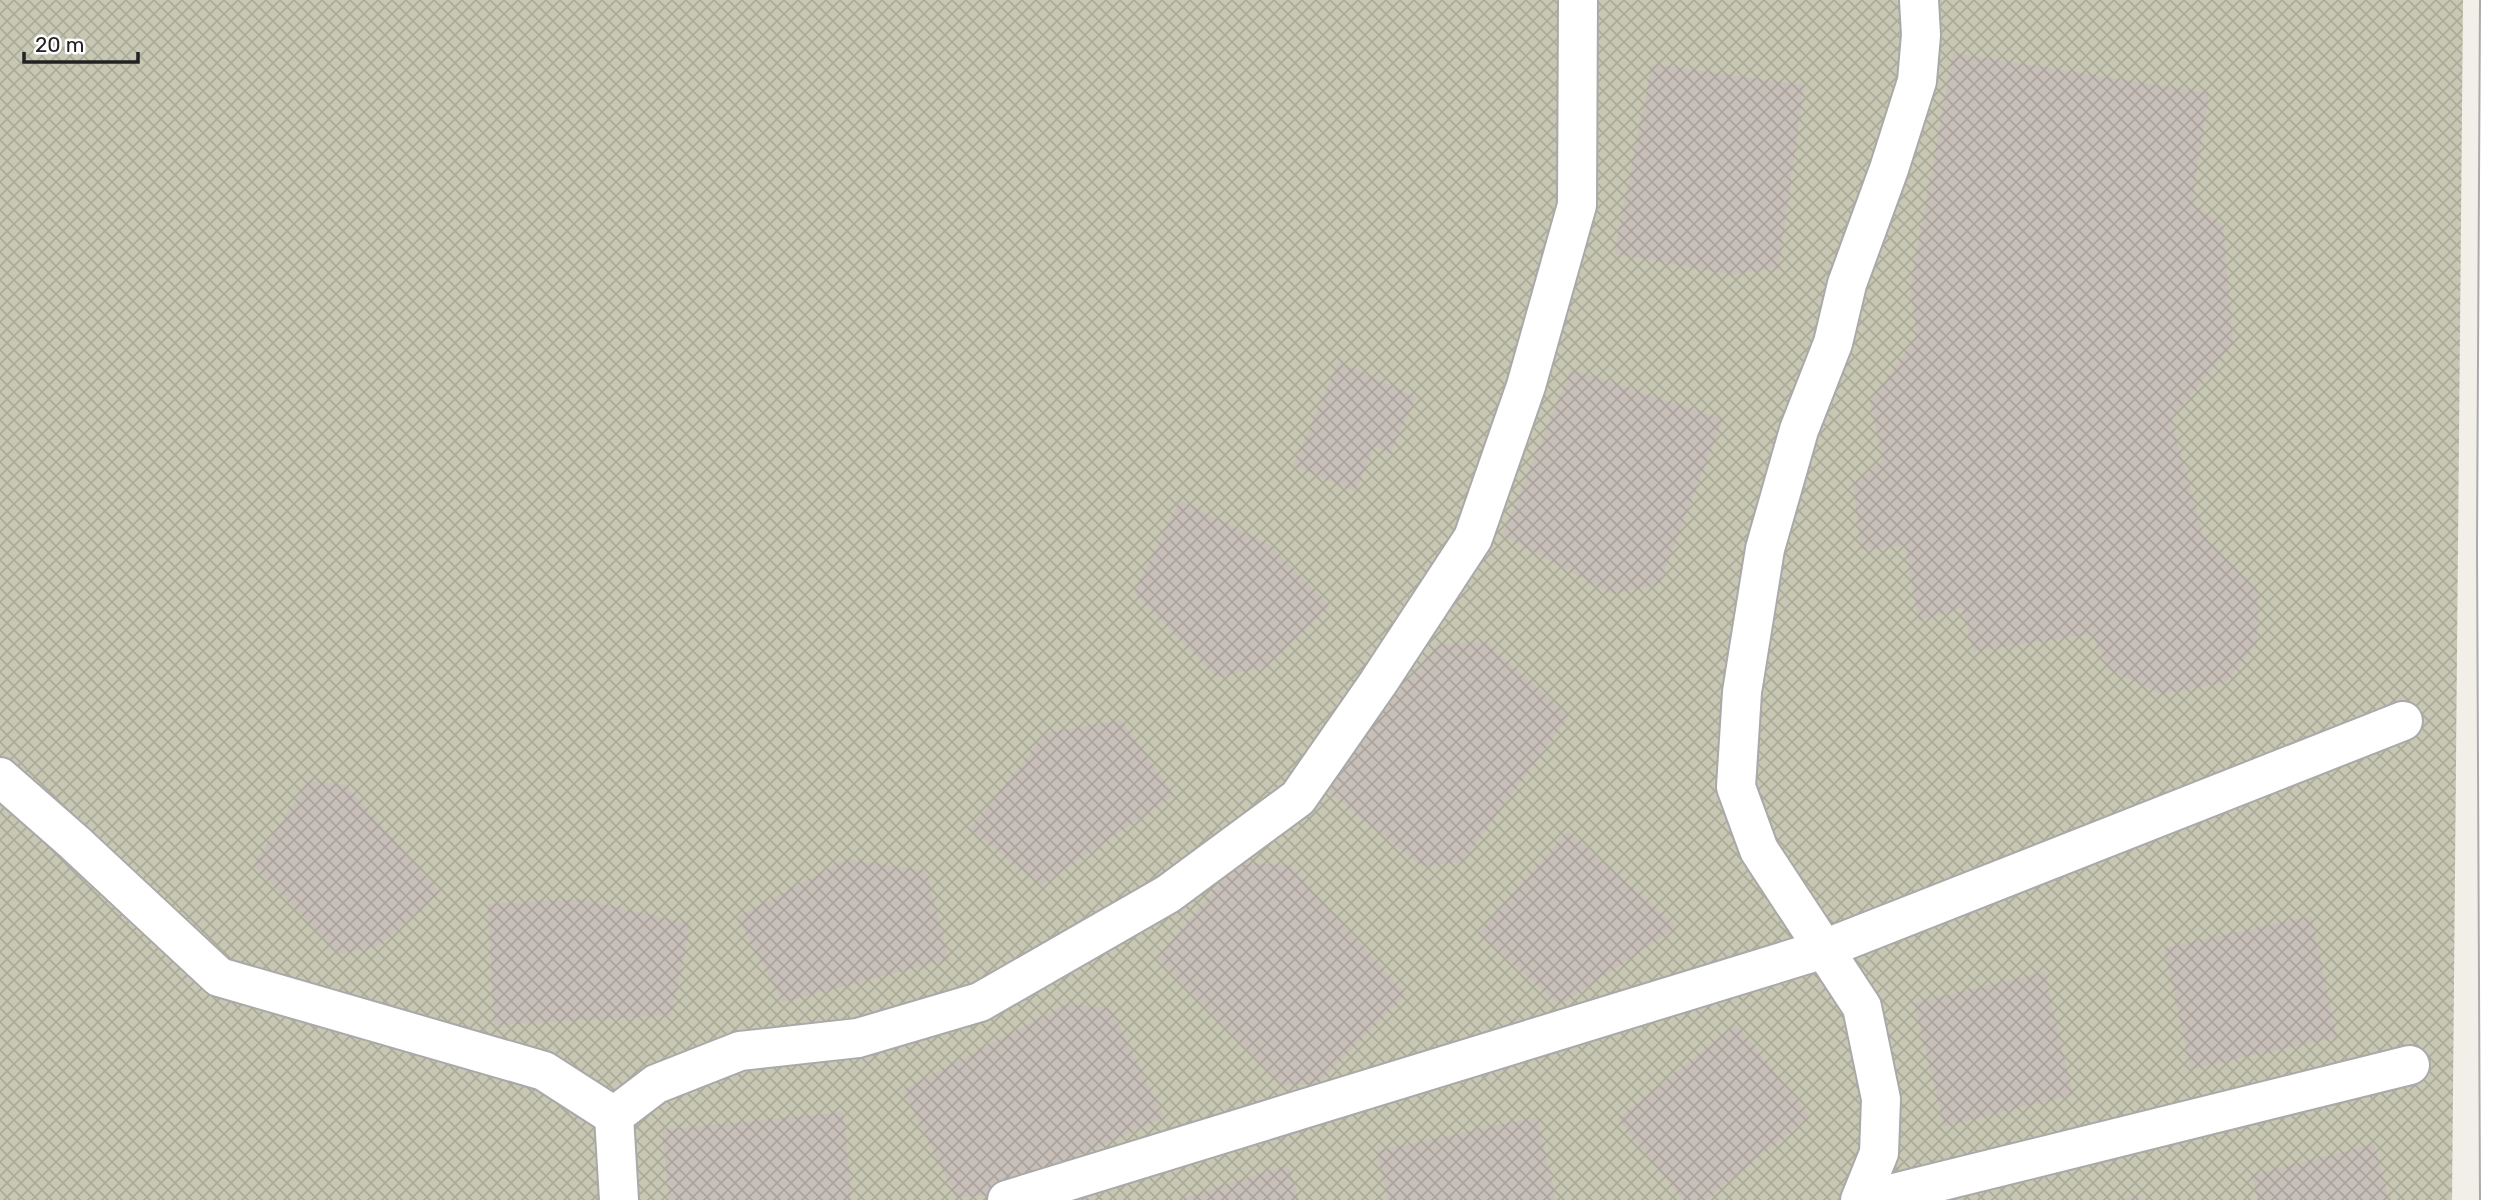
<svg xmlns="http://www.w3.org/2000/svg" width="2511" height="1200" viewBox="0 0 2511 1200" font-family="Rubik,sans-serif">
<defs>
<pattern id="construction-cross-hatch" width="8" height="8" patternUnits="userSpaceOnUse" patternTransform="scale(1.75)"><rect width="8" height="8" fill="#c7c7b4"/><path d="M0 0l8 8M0 8l8-8" fill="none" stroke="#abab9a"/></pattern>
<pattern id="building-cross-hatch" width="8" height="8" patternUnits="userSpaceOnUse" patternTransform="scale(1.75)"><rect width="8" height="8" fill="#c7bfb8"/><path d="M0 0l8 8M0 8l8-8" fill="none" stroke="#aba49e"/></pattern>
</defs>
<rect width="100%" height="100%" fill="#f2efe9"/>
<!-- construction -->
<path fill="url(#construction-cross-hatch)" d="M0,0H2463L2452,1200H0Z"/>
<!-- building -->
<g fill="url(#building-cross-hatch)">
<path d="M1953,53L2209,93L2192,203L2223,225L2233,344L2171,419L2203,535L2258,590L2257,642L2226,682L2161,694L2109,669L2091,634L1974,651L1962,608L1919,620L1905,545L1861,550L1853,484L1883,460L1870,401L1917,336L1910,288Z"/>
<path d="M1652,64L1804,85L1779,267L1732,275L1614,253Z"/>
<path d="M1339,362L1416,397L1390,453L1375,446L1355,492L1293,465Z"/>
<path d="M1571,369L1723,419L1659,584L1612,594L1502,535Z"/>
<path d="M1180,500L1270,545L1330,606L1266,667L1216,677L1134,592Z"/>
<path d="M1486,642L1569,716L1462,862L1422,866L1321,786L1438,644Z"/>
<path d="M1121,720L1174,795L1041,885L970,829L1046,733Z"/>
<path d="M309,781L346,785L440,893L378,946L339,954L253,865Z"/>
<path d="M1568,831L1677,927L1560,1005L1478,933Z"/>
<path d="M847,859L926,871L949,959L783,1002L737,917Z"/>
<path d="M1237,863L1289,865L1406,994L1317,1084L1282,1085L1157,958Z"/>
<path d="M580,899L691,924L671,1015L494,1025L488,904Z"/>
<path d="M2311,916L2337,1037L2191,1069L2164,948Z"/>
<path d="M2044,972L2073,1095L1944,1126L1914,1003Z"/>
<path d="M1066,1004L1110,1008L1164,1117L994,1194L956,1198L903,1090Z"/>
<path d="M1736,1024L1810,1116L1705,1200H1683L1618,1119Z"/>
<path d="M843,1112L852,1200H669L662,1130Z"/>
<path d="M1537,1117L1556,1200H1388L1377,1151Z"/>
<path d="M2374,1144L2389,1200H2258L2251,1175Z"/>
<path d="M1288,1165L1299,1200H1180V1199Z"/>
<path d="M2138,1195L2139,1200H2123V1199Z"/>
</g>
<g fill="none" stroke-linecap="round" stroke-linejoin="round">
<defs>
<g id="minor">
<path d="M0,777L74,842L219,977L544,1071L614,1116"/>
<path d="M619,1200L614,1116L656,1084L740,1051L858,1038L980,1002L1168,894L1298,798L1378,683L1473,538L1526,386L1577,205L1578,0"/>
<path d="M1007,1200L1824,949L2403,721"/>
<path d="M1860,1200L1879,1153L1881,1099L1862,1007L1759,850L1736,787L1742,692L1765,549L1799,430L1833,343L1847,284L1889,169L1917,81L1921,35L1919,0"/>
<path d="M1866,1200L2410,1065"/>
<path d="M2500,1200L2497,545L2500,0"/>
</g>
</defs>
<!-- minor casing -->
<use href="#minor" stroke="#a9a9a9" stroke-width="42"/>
<!-- minor -->
<use href="#minor" stroke="#fff" stroke-width="38"/>
</g>
<!-- scale -->
<path d="M24 52v10h114v-10" fill="none" stroke="#222222" stroke-width="3.5"/>
<text x="35" y="52" font-size="21" fill="#222222" stroke="#ffffff" stroke-width="5" paint-order="stroke">20 m</text>
</svg>
